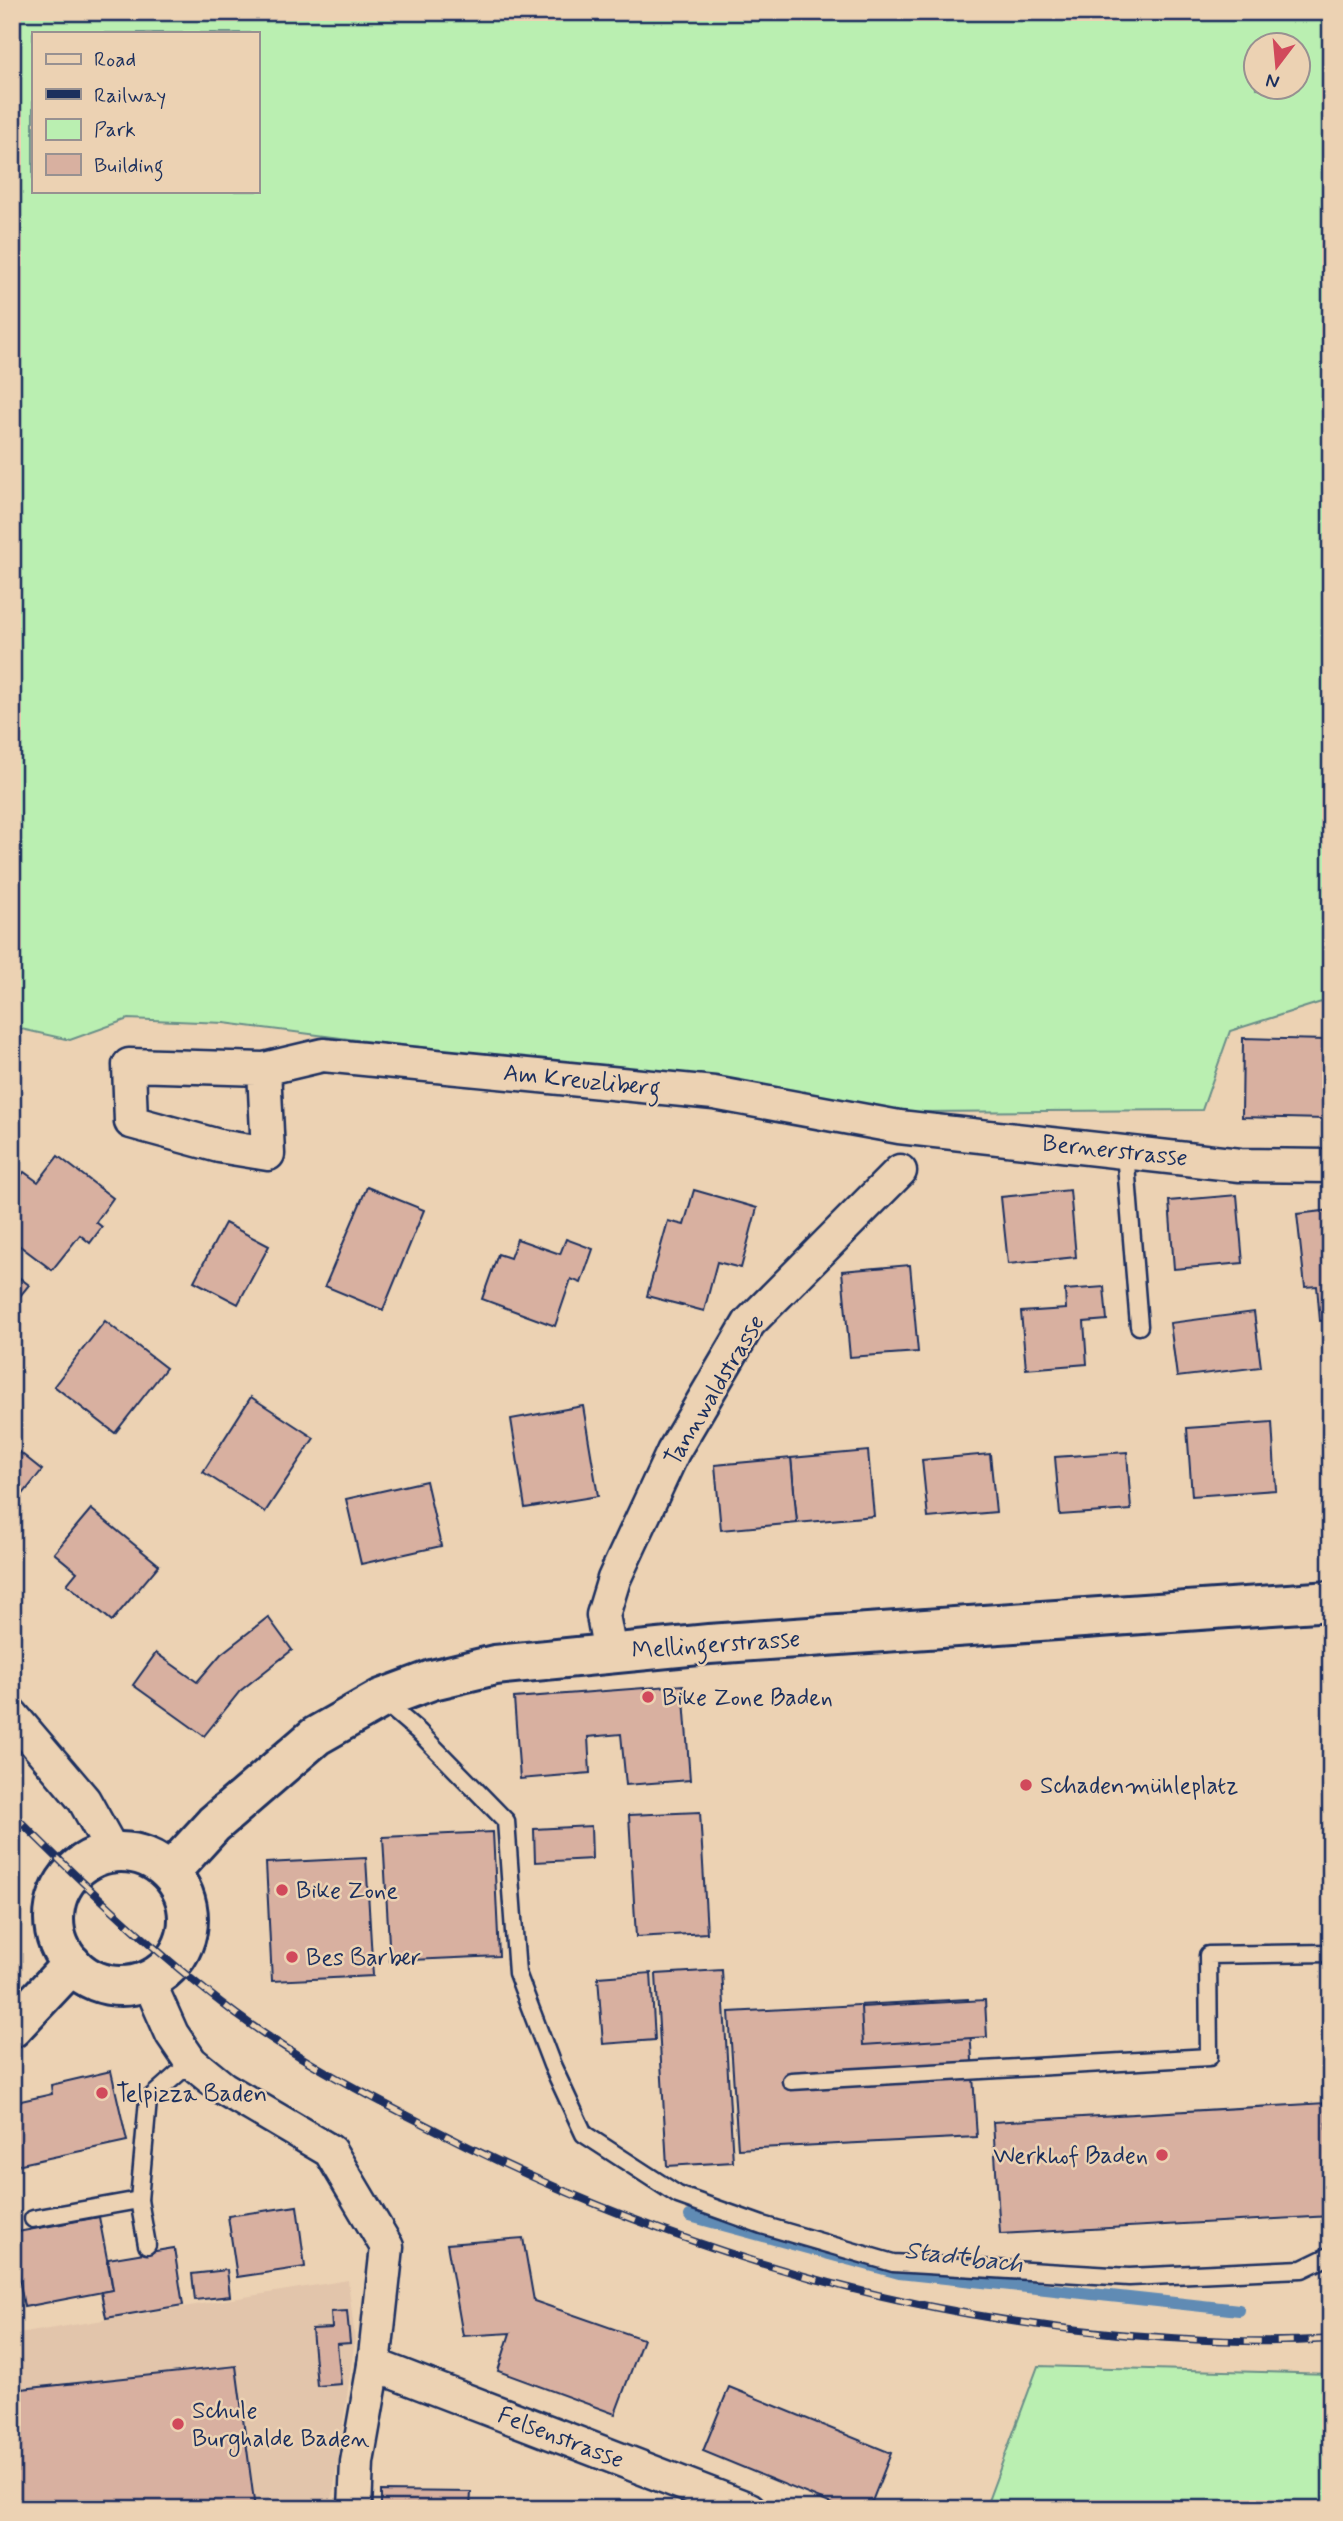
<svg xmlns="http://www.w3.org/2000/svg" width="1343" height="2521" viewBox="0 0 1343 2521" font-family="Mynerve,sans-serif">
<rect width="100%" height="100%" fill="#ecd2b3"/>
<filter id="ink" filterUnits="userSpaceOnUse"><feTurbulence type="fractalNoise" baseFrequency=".0143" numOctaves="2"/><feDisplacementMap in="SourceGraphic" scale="14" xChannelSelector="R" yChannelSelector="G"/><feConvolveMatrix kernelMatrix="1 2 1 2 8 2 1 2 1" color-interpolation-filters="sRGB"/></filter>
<g filter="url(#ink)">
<!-- built -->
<path fill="#e2c5ab" d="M348,2280L355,2339L331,2509H12V2335Z"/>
<!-- green -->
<g fill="#baefb1" stroke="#6a8f88" stroke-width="2" fill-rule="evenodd">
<path d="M12,12H1331V999L1230,1031L1202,1110L916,1112L224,1023L128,1019L70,1040L12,1027ZM33,33H257V191H33ZM1256,46H1298V88H1256Z"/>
<path d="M1038,2366L1331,2374V2509H985Z"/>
</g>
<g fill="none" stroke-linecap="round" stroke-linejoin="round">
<!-- stream -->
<path stroke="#618bb4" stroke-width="12" d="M690,2216L899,2273L1239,2310"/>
</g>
<!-- building -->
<g fill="#d8b0a0" stroke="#1b2f5e" stroke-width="2">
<path d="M1243,1038L1327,1040L1325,1119L1242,1117Z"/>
<path d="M58,1156L113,1198L96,1222L102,1227L90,1243L80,1235L52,1270L12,1240V1188L24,1172L38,1182Z"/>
<path d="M367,1187L424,1210L383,1310L325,1286Z"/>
<path d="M694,1190L757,1208L741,1268L717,1262L704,1311L647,1296L668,1221L684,1225Z"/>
<path d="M1070,1190L1076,1257L1008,1264L1001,1197Z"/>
<path d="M1237,1195L1243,1263L1174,1269L1169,1201Z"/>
<path d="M1331,1210V1320L1320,1321L1317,1286L1305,1287L1297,1214Z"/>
<path d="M225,1223L269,1246L238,1304L194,1281Z"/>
<path d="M517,1239L560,1254L566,1239L593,1249L581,1283L571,1279L555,1326L482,1299L498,1254L510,1258Z"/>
<path d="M910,1265L918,1352L850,1357L842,1271Z"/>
<path d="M12,1272L29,1285L12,1306Z"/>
<path d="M1104,1287L1107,1320L1084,1322L1087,1364L1026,1369L1021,1312L1066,1309L1065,1290Z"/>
<path d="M1254,1312L1261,1367L1177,1377L1170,1323Z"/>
<path d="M105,1321L166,1368L115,1433L54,1386Z"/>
<path d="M251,1397L314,1438L265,1512L203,1472Z"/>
<path d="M583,1406L598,1496L525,1508L511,1419Z"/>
<path d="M1272,1422L1276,1490L1192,1496L1187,1428Z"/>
<path d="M12,1446L42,1470L12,1508Z"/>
<path d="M868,1451L874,1516L797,1523L791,1458Z"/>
<path d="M1127,1452L1131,1510L1060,1515L1055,1457Z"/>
<path d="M990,1454L996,1512L928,1518L922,1460Z"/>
<path d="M791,1458L797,1523L721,1530L715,1465Z"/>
<path d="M426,1481L441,1546L361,1564L346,1499Z"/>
<path d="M91,1509L159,1565L112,1621L67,1584L77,1572L54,1553Z"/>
<path d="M268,1617L292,1650L240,1691L204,1736L133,1685L156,1653L197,1682L221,1654Z"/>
<path d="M683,1685L690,1780L626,1785L621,1734L588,1737L590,1773L520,1779L514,1698Z"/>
<path d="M700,1812L707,1933L636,1937L629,1815Z"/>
<path d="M591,1826L592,1859L535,1862L534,1829Z"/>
<path d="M493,1832L499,1956L390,1961L383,1837Z"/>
<path d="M366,1858L373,1976L272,1981L266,1863Z"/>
<path d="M722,1970L733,2162L667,2166L656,1974Z"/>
<path d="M651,1973L655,2040L603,2044L598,1977Z"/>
<path d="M968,1999L977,2137L738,2149L729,2012Z"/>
<path d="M985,2000L987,2037L863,2045L861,2007Z"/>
<path d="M111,2071L127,2141L12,2166V2103L52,2094L51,2085Z"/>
<path d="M1326,2103L1331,2216L1000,2234L993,2122Z"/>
<path d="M297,2206L305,2267L237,2277L228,2216Z"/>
<path d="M99,2217L113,2290L24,2307L12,2233Z"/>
<path d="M523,2238L534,2301L643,2339L615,2414L498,2371L510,2333L463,2336L447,2244Z"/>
<path d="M174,2248L183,2305L106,2318L101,2292L113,2290L108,2259Z"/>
<path d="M227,2270L230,2296L195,2300L192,2274Z"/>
<path d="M347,2311L350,2343L337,2344L341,2384L317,2386L312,2329L332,2328L331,2312Z"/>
<path d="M236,2366L255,2509H12V2390Z"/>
<path d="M729,2387L891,2453L869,2509H844L703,2451Z"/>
<path d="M381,2491L471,2492L470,2509H381Z"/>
</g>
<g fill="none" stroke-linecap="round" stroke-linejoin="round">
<defs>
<g id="lane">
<path d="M1125,1152L1139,1326"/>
<path d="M383,1701L419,1732L506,1821L517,1973L552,2065L584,2134L678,2195L762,2225L893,2263L1129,2277L1302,2269L1331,2255"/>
<path d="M791,2081L1209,2057L1208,1955L1331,1953"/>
<path d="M33,2219L139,2200"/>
<path d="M147,2245L139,2200L148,2100L191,2062"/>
</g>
<g id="street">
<path d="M264,1069L268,1154L219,1146L131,1122L129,1065L264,1069L323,1055L714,1093L899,1127L1240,1165L1331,1166"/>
<path d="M610,1653L603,1615L614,1579L673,1452L749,1323L900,1171"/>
<path d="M12,1715L84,1800L113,1852"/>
<path d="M148,1980L172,2034L191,2062L223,2088L330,2151L387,2247L374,2365L357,2462L355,2509"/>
<path d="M374,2365L749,2509"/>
</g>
<g id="secondary">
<circle cx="121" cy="1919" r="67"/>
<path d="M170,1872L214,1824L316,1736L381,1699L432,1680L495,1665L709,1644L1331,1601"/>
<path d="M12,2028L72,1964"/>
</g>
</defs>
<!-- lane casing -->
<use href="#lane" stroke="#1b2f5e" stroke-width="21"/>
<!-- street casing -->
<use href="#street" stroke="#1b2f5e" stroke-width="37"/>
<!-- secondary casing -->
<use href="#secondary" stroke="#1b2f5e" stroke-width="44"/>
<!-- lane -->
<use href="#lane" stroke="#ecd2b3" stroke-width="16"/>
<!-- street -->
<use href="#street" stroke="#ecd2b3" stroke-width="32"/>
<!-- secondary -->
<use href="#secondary" stroke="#ecd2b3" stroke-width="38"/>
<defs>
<path id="rail" d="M12,1813C83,1884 156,1954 236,2014C293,2056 357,2090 420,2122C637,2236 873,2312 1118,2334C1189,2340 1260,2344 1331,2339"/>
</defs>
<!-- rail casing -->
<use href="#rail" stroke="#1b2f5e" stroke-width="8"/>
<!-- rail -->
<use href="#rail" stroke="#ecd2b3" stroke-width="5" stroke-dasharray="16" stroke-linecap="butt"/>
</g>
</g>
<!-- markers -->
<g fill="#d1495b" stroke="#ecd2b3" stroke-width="2.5">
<circle cx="648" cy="1697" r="7"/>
<circle cx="1026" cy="1785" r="7"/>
<circle cx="282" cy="1890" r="7"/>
<circle cx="292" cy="1957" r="7"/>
<circle cx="102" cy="2093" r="7"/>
<circle cx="1162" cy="2155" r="7"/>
<circle cx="178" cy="2424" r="7"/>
</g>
<g text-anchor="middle" stroke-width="5" stroke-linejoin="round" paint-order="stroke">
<!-- street labels -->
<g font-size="24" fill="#1b2f5e" stroke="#ecd2b3">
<text transform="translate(582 1080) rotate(6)" y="8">Am Kreuzliberg</text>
<text transform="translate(1115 1150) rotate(6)" y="8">Bernerstrasse</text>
<text transform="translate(714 1390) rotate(-59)" y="8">Tannwaldstrasse</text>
<text transform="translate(716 1644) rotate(-4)" y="8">Mellingerstrasse</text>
<text transform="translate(561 2437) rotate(21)" y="8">Felsenstrasse</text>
</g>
<!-- poi labels -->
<g font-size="24" fill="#1b2f5e" stroke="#ecd2b3" text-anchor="start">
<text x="662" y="1705">Bike Zone Baden</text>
<text x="1040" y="1793">Schadenmühleplatz</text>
<text x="296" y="1898">Bike Zone</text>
<text x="306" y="1965">Bes Barber</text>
<text x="116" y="2101">Telpizza Baden</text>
<text x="1148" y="2163" text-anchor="end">Werkhof Baden</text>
<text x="192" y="2418">Schule<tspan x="192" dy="28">Burghalde Baden</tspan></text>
</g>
<!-- water labels -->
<g font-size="26" font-style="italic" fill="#273e6c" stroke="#ecd2b3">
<text transform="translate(964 2256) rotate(7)" y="9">Stadtbach</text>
</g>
</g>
<!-- margin -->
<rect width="1343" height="2521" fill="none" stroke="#ecd2b3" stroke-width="42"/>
<rect x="21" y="21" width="1301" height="2479" fill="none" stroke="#1b2f5e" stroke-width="2.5" filter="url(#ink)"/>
<!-- legend -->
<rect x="32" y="32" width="228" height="161" fill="#ecd2b3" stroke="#989191" stroke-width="2"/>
<rect x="46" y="54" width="35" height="10" fill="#ecd2b3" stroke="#989191" stroke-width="2"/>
<text x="94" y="66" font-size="21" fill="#1b2f5e">Road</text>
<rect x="46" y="89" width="35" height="10" fill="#1b2f5e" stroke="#989191" stroke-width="2"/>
<text x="94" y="102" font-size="21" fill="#1b2f5e">Railway</text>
<rect x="46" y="119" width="35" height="21" fill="#baefb1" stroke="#989191" stroke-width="2"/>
<text x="94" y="136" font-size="21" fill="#1b2f5e">Park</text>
<rect x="46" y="154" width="35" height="21" fill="#d8b0a0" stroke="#989191" stroke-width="2"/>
<text x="94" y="172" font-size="21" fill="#1b2f5e">Building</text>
<!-- north arrow -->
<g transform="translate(1277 66) rotate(196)"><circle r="33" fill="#ecd2b3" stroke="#989191" stroke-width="2"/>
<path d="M0-5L12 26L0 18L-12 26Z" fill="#d1495b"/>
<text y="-10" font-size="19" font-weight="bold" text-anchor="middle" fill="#1b2f5e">N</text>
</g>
</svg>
